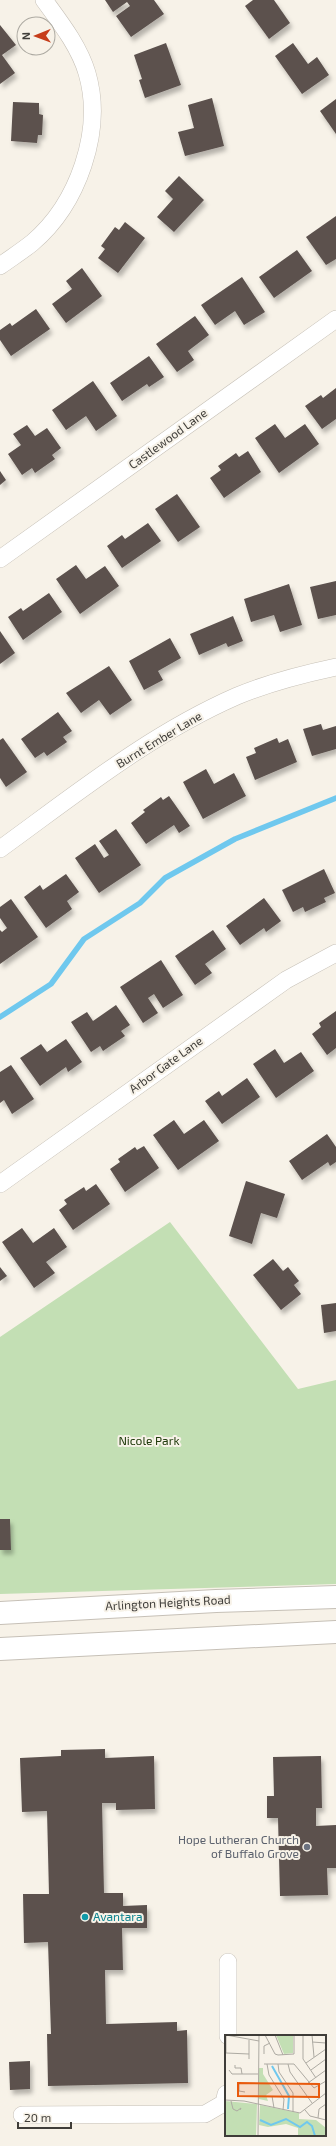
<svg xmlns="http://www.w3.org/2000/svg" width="336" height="2146" viewBox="0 0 336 2146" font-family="'Exo 2',sans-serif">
<defs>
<filter id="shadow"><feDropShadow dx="2.5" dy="4.5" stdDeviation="2" flood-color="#0004"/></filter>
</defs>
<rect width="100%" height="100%" fill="#f7f2e8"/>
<!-- green -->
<path fill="#c3dfb4" d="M170,1222L298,1389L336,1380V1584L0,1594V1337Z"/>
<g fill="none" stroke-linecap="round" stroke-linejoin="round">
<!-- stream -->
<path stroke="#6fc8ee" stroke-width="5.5" d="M0,1017L51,984L84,939L140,903L165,878L235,839L336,798"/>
</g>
<!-- building -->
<g fill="#5b514d" filter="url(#shadow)">
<path d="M105,0H154L164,14L131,37L116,16L130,6L127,2L113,12Z"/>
<path d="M253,0H274L290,23L269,39L245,6Z"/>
<path d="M0,25L16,45L2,55L15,73L0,84Z"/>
<path d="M166,43L181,85L145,98L139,80L142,79L134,55Z"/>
<path d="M293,43L308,64L317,57L329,75L302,94L275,56Z"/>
<path d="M212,98L224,146L185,156L178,132L194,128L188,105Z"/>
<path d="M336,99V134L320,111Z"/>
<path d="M13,102L39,103V114L43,115L42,135H38L37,143L11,141Z"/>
<path d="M179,176L204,200L174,232L157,217L173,199L165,191Z"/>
<path d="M336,216V259L326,265L306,237Z"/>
<path d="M125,222L145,238L118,273L98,258L105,249L101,246L115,227L119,230Z"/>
<path d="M297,250L312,271L274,298L259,277Z"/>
<path d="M82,268L102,296L66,323L52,304L72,289L66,281Z"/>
<path d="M242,277L265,312L244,325L235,311L215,325L201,305Z"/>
<path d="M36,309L50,329L11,356L0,340V330L10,323L12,326Z"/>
<path d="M195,316L209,335L188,351L194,360L177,372L156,344Z"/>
<path d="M149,356L164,377L149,387L147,384L122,401L110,383Z"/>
<path d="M93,381L117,416L96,431L86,416L66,430L52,410Z"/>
<path d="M336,388V419L322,429L305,406L321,395L323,398Z"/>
<path d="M275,424L285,438L305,424L319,444L279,473L255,438Z"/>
<path d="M27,425L35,436L47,428L61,448L52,455L55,459L35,473L32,468L22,475L8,454L21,445L13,434Z"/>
<path d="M248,451L261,472L224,498L210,478L221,470L218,466L236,453L239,457Z"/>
<path d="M0,471L6,480L0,485Z"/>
<path d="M177,494L200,527L178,542L155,509Z"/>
<path d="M148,523L161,541L122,568L107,546L122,535L125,539Z"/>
<path d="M76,565L86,579L105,566L119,586L80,614L56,579Z"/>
<path d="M336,581V615L318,619L310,587Z"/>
<path d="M289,584L302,625L280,632L274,615L251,622L244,599Z"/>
<path d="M49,593L62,612L23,640L8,617L21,608L23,611Z"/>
<path d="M233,616L243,641L228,647L226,643L199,655L190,634Z"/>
<path d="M0,631L15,653L0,664Z"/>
<path d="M170,638L181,658L158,671L163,680L144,690L129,661Z"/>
<path d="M109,666L132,700L110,715L99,700L81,713L66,693Z"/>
<path d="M58,712L72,731L63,737L67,742L47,756L44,752L35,758L21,739Z"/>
<path d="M321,724L323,730L336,726V749L312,756L303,729Z"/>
<path d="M3,738L27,772L6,787L0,778V740Z"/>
<path d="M277,738L279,743L288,739L297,762L255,780L246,757L256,753L254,748Z"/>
<path d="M206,769L214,784L234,773L246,796L203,819L183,782Z"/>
<path d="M169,796L190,826L179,833L174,825L146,844L131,823L145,812L143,810L161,797L163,800Z"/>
<path d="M116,829L141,865L99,893L75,858L95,844L104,858L109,855L99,841Z"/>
<path d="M324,869L335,893L324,898L326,902L305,912L303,907L293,912L282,890Z"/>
<path d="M66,874L79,892L67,901L72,909L46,928L24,897L40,885L43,890Z"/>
<path d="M264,898L281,921L266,932L264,928L240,945L226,926Z"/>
<path d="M11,899L38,937L0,964V930L2,932L7,928L0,918V907Z"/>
<path d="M213,930L226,949L205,964L212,973L195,985L175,956Z"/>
<path d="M161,960L183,995L163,1008L154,994L148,998L158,1013L143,1023L120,987Z"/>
<path d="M116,1005L130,1025L121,1031L125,1036L103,1051L100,1046L91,1052L71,1022L87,1012L93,1021Z"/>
<path d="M336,1011V1048L327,1055L312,1034L321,1027L319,1023Z"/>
<path d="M66,1039L82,1062L68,1072L66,1067L40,1086L20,1058L41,1044L47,1052Z"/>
<path d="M275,1049L284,1063L301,1052L314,1071L276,1098L253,1064Z"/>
<path d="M11,1065L34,1099L12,1114L4,1100L0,1103V1072Z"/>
<path d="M247,1078L260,1097L222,1124L205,1101L219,1091L222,1096Z"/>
<path d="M174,1120L184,1134L204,1120L219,1141L178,1170L153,1135Z"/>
<path d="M327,1134L336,1147V1162L330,1166L328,1162L302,1180L289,1161Z"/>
<path d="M144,1146L159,1168L125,1192L110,1169L120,1162L118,1159L135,1147L137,1150Z"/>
<path d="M246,1181L285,1194L277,1218L261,1213L252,1244L229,1236Z"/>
<path d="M96,1184L110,1204L73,1230L59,1210L67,1204L64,1200L84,1187L86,1191Z"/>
<path d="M22,1228L33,1243L54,1228L67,1247L46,1262L55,1273L34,1288L2,1242Z"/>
<path d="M273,1259L283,1271L288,1267L299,1281L294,1285L301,1294L281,1310L253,1275Z"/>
<path d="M0,1267L7,1276L0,1281Z"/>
<path d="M336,1303V1331L324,1333L321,1305Z"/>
<path d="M0,1519H10L11,1550H0Z"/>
<path d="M105,1749V1758L154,1756L155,1809L116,1810V1803H102L104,1893H123V1906L147,1905V1928H122L123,1970H105L106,2024L177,2022V2031L187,2030L188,2083L48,2086L47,2034H51L48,1942L24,1943L23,1894H49L47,1811L22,1812L20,1758L61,1756V1750Z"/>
<path d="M321,1756L322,1808H316V1826L336,1825V1868H327L328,1895L280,1896L278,1818H267V1796H274L273,1757Z"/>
<path d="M30,2061V2089L10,2090L9,2062Z"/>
</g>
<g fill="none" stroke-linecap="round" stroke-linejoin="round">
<defs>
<g id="minor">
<path d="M0,266C11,258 22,251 32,243C78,204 104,131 87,73C79,46 60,22 44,0"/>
<path d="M0,559L336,319"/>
<path d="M0,849C76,794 150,734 237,696C268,683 303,674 336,667"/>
<path d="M0,1184L286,980L336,953"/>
<path d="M228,1962V2036"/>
<path d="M22,2115L205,2114L224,2103L226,2094"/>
</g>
<g id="secondary">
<path d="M0,1613L216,1601L336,1597"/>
<path d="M0,1649L336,1632"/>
</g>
</defs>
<!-- minor casing -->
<use href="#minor" stroke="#c6c0b7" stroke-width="18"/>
<!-- secondary casing -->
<use href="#secondary" stroke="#c6c0b7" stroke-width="24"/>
<!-- minor -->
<use href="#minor" stroke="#fff" stroke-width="17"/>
<!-- secondary -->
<use href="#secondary" stroke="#fff" stroke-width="22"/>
</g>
<!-- markers -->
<circle fill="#6b7280" stroke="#f7f2e8" stroke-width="1.5" cx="307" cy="1847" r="4"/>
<circle fill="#0f9aa8" stroke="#f7f2e8" stroke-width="1.5" cx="85" cy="1917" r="4"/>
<g text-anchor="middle" stroke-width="4" stroke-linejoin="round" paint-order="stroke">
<!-- street labels -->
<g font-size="12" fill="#3f3d39" stroke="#f7f2e8">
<text transform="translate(168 439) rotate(-36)" y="4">Castlewood Lane</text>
<text transform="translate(159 740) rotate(-31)" y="4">Burnt Ember Lane</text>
<text transform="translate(166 1065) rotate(-36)" y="4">Arbor Gate Lane</text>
<text transform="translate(168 1603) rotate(-3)" y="4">Arlington Heights Road</text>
</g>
<!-- park labels -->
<g font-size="12" fill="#203b0c" stroke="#f7f2e8">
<text x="149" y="1445">Nicole Park</text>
</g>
<!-- worship labels -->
<g font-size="12" fill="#5b616d" stroke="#f7f2e8" text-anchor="end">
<text x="299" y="1844">Hope Lutheran Church<tspan x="299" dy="14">of Buffalo Grove</tspan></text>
</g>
<!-- culture labels -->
<g font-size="12" fill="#0d838f" stroke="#f7f2e8" text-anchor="start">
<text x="93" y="1921">Avantara</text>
</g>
</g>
<!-- overview -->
<g transform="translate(225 2035)">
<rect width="101" height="101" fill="#f7f2e8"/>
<path d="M51,0H68V18L59,19ZM34,33H38V39L48,55L41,60L43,66L34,64ZM0,66L32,69L31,101H0ZM35,70L74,78V84L91,85L101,93V101H73V93L61,89L43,92L34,90Z" fill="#c3dfb4"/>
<path fill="none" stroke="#6fc8ee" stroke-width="2" d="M47,31L64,61L63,74M35,85L46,90L61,84L75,92L82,87L87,91L90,101"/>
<path fill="none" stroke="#adaaa2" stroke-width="1" d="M1,0V18L24,19M1,0L34,6M40,0L50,19L53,20L69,19V0M50,0L58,20M78,0V24L91,43M87,0L89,22M24,5V24M87,7L101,8M39,19V11L45,8M81,28L101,14M39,29H69L89,53L101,46M42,29L44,40L59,64L58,75M53,29L54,37L68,58V77M63,29L65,37L87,68M10,30V33H16L17,39M4,35L7,39H33M86,35L101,24M83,48L101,35M14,49V56L20,57M47,61L49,73M0,65L19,66L75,78L101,58M6,66L8,74L12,76L16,73L15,75M80,75L85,81L101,85M93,83L94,74L101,69M33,101L34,0"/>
<path fill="#e8590c" fill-opacity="0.15" stroke="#e8590c" stroke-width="2" d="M13,48L94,49V62L13,61Z"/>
<rect width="101" height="101" fill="none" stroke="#3f3d39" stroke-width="2"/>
</g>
<!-- north arrow -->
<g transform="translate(36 36) rotate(269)"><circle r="19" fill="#f7f2e8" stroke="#adaaa2"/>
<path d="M0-3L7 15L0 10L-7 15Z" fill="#c63d1a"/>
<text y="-6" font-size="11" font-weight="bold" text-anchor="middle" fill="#3f3d39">N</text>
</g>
<!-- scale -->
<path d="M18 2122v6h53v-6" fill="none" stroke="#3f3d39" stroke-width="2"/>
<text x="24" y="2122" font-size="12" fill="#3f3d39" stroke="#f7f2e8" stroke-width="3" paint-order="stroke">20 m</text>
</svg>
